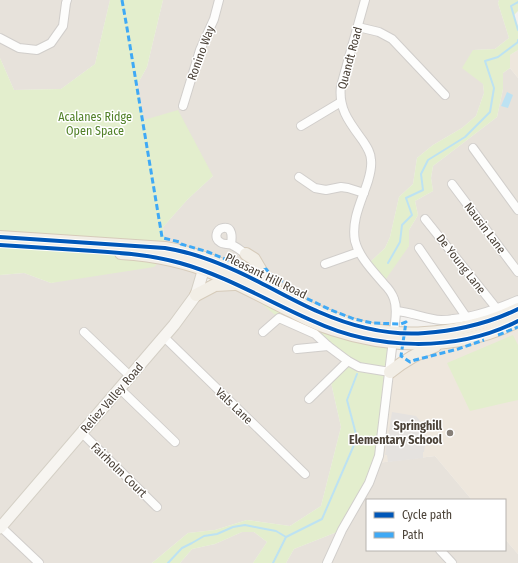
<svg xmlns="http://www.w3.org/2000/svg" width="518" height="563" viewBox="0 0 518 563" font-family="'Fira Sans Condensed',sans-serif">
<rect width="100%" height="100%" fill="#f3f1ee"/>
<!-- residential -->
<g fill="#e7e2db">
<path d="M0,0H110L95,64L61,89L14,90L0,58Z"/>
<path d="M163,0H499L498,3L509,38L495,49L473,50L483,84L484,93L476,116L462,128L433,145L417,158L413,184L399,197L390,237L385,248L368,264L409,246V230L418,215L415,201L433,191L431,178L433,166L497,117L503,89V73L510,68L518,78V298L497,309L443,320L396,311L394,333L374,329L271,288L249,260L250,265L242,274L165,248L163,227L188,199L213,176L144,121L137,85L147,67Z"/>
<path d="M162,259L203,270L198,287L238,285L315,334L348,361L330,378L341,427L321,506L290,526L247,520L215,530L188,533L152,563H0V275L24,273L51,283Z"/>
<path d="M435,456L472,500H367V550H505V539L518,554V563H286L294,549L342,530L377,463Z"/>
<path d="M242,532H254L267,542L253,563H180L192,549L215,544Z"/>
</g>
<!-- education -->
<g fill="#eee7dd">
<path d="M518,50V78L510,68V55Z"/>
<path d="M518,321V554L505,539V500H472L435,456L377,463L390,372L406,360Z"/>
</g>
<!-- green -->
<g fill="#e3eecd">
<path d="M110,0H163L147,67L137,85L144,120L178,110L213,176L188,199L163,227L165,248L0,237V58L14,90L61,89L95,64Z"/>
<path d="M499,0H518V11L513,16L518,26V50L510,55V68L503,73V89L497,117L433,166L431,178L433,191L415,201L418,215L409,230V246L381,286L368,264L385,248L390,237L399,197L413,184L417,158L433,145L462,128L476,116L484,93L483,84L462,68L473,50L495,49L509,38L498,3Z"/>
<path d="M0,245L135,254L162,259L154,267L51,283L24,273L0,275Z"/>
<path d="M238,285L393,343L379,456L342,530L294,549L286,563H253L267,542L254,532H242L215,544L192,549L180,563H152L188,533L215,530L247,520L290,526L321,506L341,427L330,378L347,361L328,346L279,318Z"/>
<path d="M513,335L518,345V400L470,411L447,363Z"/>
</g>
<!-- parking -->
<path fill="#e5e2df" d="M392,412L416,416L421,422L420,434L427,436L424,452H423V458L388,462L387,455H385Z"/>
<!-- water -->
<path fill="#bde2f2" d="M507,92L513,95L508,108L501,106Z"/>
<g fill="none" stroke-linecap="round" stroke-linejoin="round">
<!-- stream -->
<g stroke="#bde2f2" stroke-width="2">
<path d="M518,2L511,6L518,30"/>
<path d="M388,263L400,242L402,225L412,215L406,198L423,190L421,174L428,160L465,137L490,112L494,88L485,61L498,57L518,42V40"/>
<path d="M168,563L182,548L192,543L204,536L217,534L233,527L245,525L260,528L276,531L286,537"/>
<path d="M273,563L286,537L322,519L357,438L347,400L357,374"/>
</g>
<defs>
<g id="minor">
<path d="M358,27L379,32L392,39L445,95"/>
<path d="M0,38L19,48L37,50L51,43L63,26L66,3L67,0"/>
<path d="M183,106L200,50L214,19L219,0"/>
<path d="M301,126L341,102"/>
<path d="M473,148L518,210"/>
<path d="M299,177L315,188L326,190L341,187L348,188L364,193"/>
<path d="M452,184L518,272"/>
<path d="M425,219L497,309"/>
<path d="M231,244C232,238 233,226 223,228C216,229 214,239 220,242C223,245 228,243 232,245C237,247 241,251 246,254"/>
<path d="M419,248L467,318"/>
<path d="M325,264L359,252"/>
<path d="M396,311C411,312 426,319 441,320C445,320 449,320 453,319C476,317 497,309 518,300"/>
<path d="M84,332L130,376"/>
<path d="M263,332L279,318L315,334L328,346L348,361L359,367L390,372"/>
<path d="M164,337L305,474"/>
<path d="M297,349L328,346"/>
<path d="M119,388L175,442"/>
<path d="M309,399L348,361"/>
<path d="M82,433L157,507"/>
<path d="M1,527L39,563"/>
<path d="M440,550L452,563"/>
<path d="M327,563L342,530L369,483L379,456L395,323C396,315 397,307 394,299C392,293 388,288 384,284C373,271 359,257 355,241C351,220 362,200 368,181C370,174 372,168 371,160C371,153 367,147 363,141C350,123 338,109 341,86L365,0"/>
</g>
<path id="secondary" d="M0,528L174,325L196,295L206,261"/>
<g id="primary">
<path d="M0,237L165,248C198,253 230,267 259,282C279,292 298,303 319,312C351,326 389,336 425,333C439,332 453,330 466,327C484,323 502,317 518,309"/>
<path d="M121,253C153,255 188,262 218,275C243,286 267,299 291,311C305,318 318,325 332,329C392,349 461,350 518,321"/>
<path d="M246,254L254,259L271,288"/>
<path d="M196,295L215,285L234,284"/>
<path d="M390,372C405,360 417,353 435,346"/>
</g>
</defs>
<!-- minor casing -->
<use href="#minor" stroke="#d1cecb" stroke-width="10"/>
<!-- secondary casing -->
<use href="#secondary" stroke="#d4cfc5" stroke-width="13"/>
<!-- primary casing -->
<use href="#primary" stroke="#d6cbba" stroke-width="14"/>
<!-- minor -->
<use href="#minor" stroke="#fdfdfc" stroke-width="8"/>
<!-- secondary -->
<use href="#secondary" stroke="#f7f5f1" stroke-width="11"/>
<!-- primary -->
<use href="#primary" stroke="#f2eee6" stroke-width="12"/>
<!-- quiet -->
<g stroke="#3fa9f5" stroke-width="3" stroke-dasharray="6 3" stroke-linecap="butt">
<path d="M122,0L127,28L162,237L163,238L180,242L181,244L208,252L225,259L256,274L266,269L271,275L285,283L293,292L331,310L354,319L372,323L401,324L406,322L401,356L410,362L415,360L458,349L484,340"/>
<path d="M498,335L518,327"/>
</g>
<defs>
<g id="cycleway">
<path d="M0,237L165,248C198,253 230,267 259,282C279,292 298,303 319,312C351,326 389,336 425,333C439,332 453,330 466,327C484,323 502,317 518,309"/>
<path d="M0,245C31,247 62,249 94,251C123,253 152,255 180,263C227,276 269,302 313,321C375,350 456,353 518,321"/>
</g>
</defs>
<!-- cycleway casing -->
<use href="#cycleway" stroke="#fff" stroke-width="6"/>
<!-- cycleway -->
<use href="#cycleway" stroke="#0057b8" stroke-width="4"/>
</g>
<!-- markers -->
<circle fill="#867f78" stroke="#fff" stroke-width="1.5" cx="450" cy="433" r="4"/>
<g text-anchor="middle" stroke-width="3" stroke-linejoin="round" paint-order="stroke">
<!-- street labels -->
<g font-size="12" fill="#4b4238" stroke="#fff">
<text transform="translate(201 53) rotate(-70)" y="4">Ronino Way</text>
<text transform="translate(350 58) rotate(-75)" y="4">Quandt Road</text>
<text transform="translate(485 228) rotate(53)" y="4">Nausin Lane</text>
<text transform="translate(461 264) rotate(52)" y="4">De Young Lane</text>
<text transform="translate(266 276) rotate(26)" y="4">Pleasant Hill Road</text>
<text transform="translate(112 398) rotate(-49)" y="4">Reliez Valley Road</text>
<text transform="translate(234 406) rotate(44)" y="4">Vals Lane</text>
<text transform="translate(119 470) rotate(44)" y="4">Fairholm Court</text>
</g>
<!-- park labels -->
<g font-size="12" fill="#518027" stroke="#fff">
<text x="95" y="121">Acalanes Ridge<tspan x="95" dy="14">Open Space</tspan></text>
</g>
<!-- poi labels -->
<g font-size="12" font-weight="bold" fill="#4b4238" stroke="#fff" text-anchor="end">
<text x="442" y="430">Springhill<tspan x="442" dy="14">Elementary School</tspan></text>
</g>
</g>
<!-- legend -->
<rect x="366" y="499" width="140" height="52" fill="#ffffff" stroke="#b7b3af"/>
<rect x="374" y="512" width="20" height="6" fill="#0057b8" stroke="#b7b3af"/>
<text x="402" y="519" font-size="12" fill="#4b4238">Cycle path</text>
<rect x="374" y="532" width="20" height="6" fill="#3fa9f5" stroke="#b7b3af"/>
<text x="402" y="539" font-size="12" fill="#4b4238">Path</text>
</svg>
